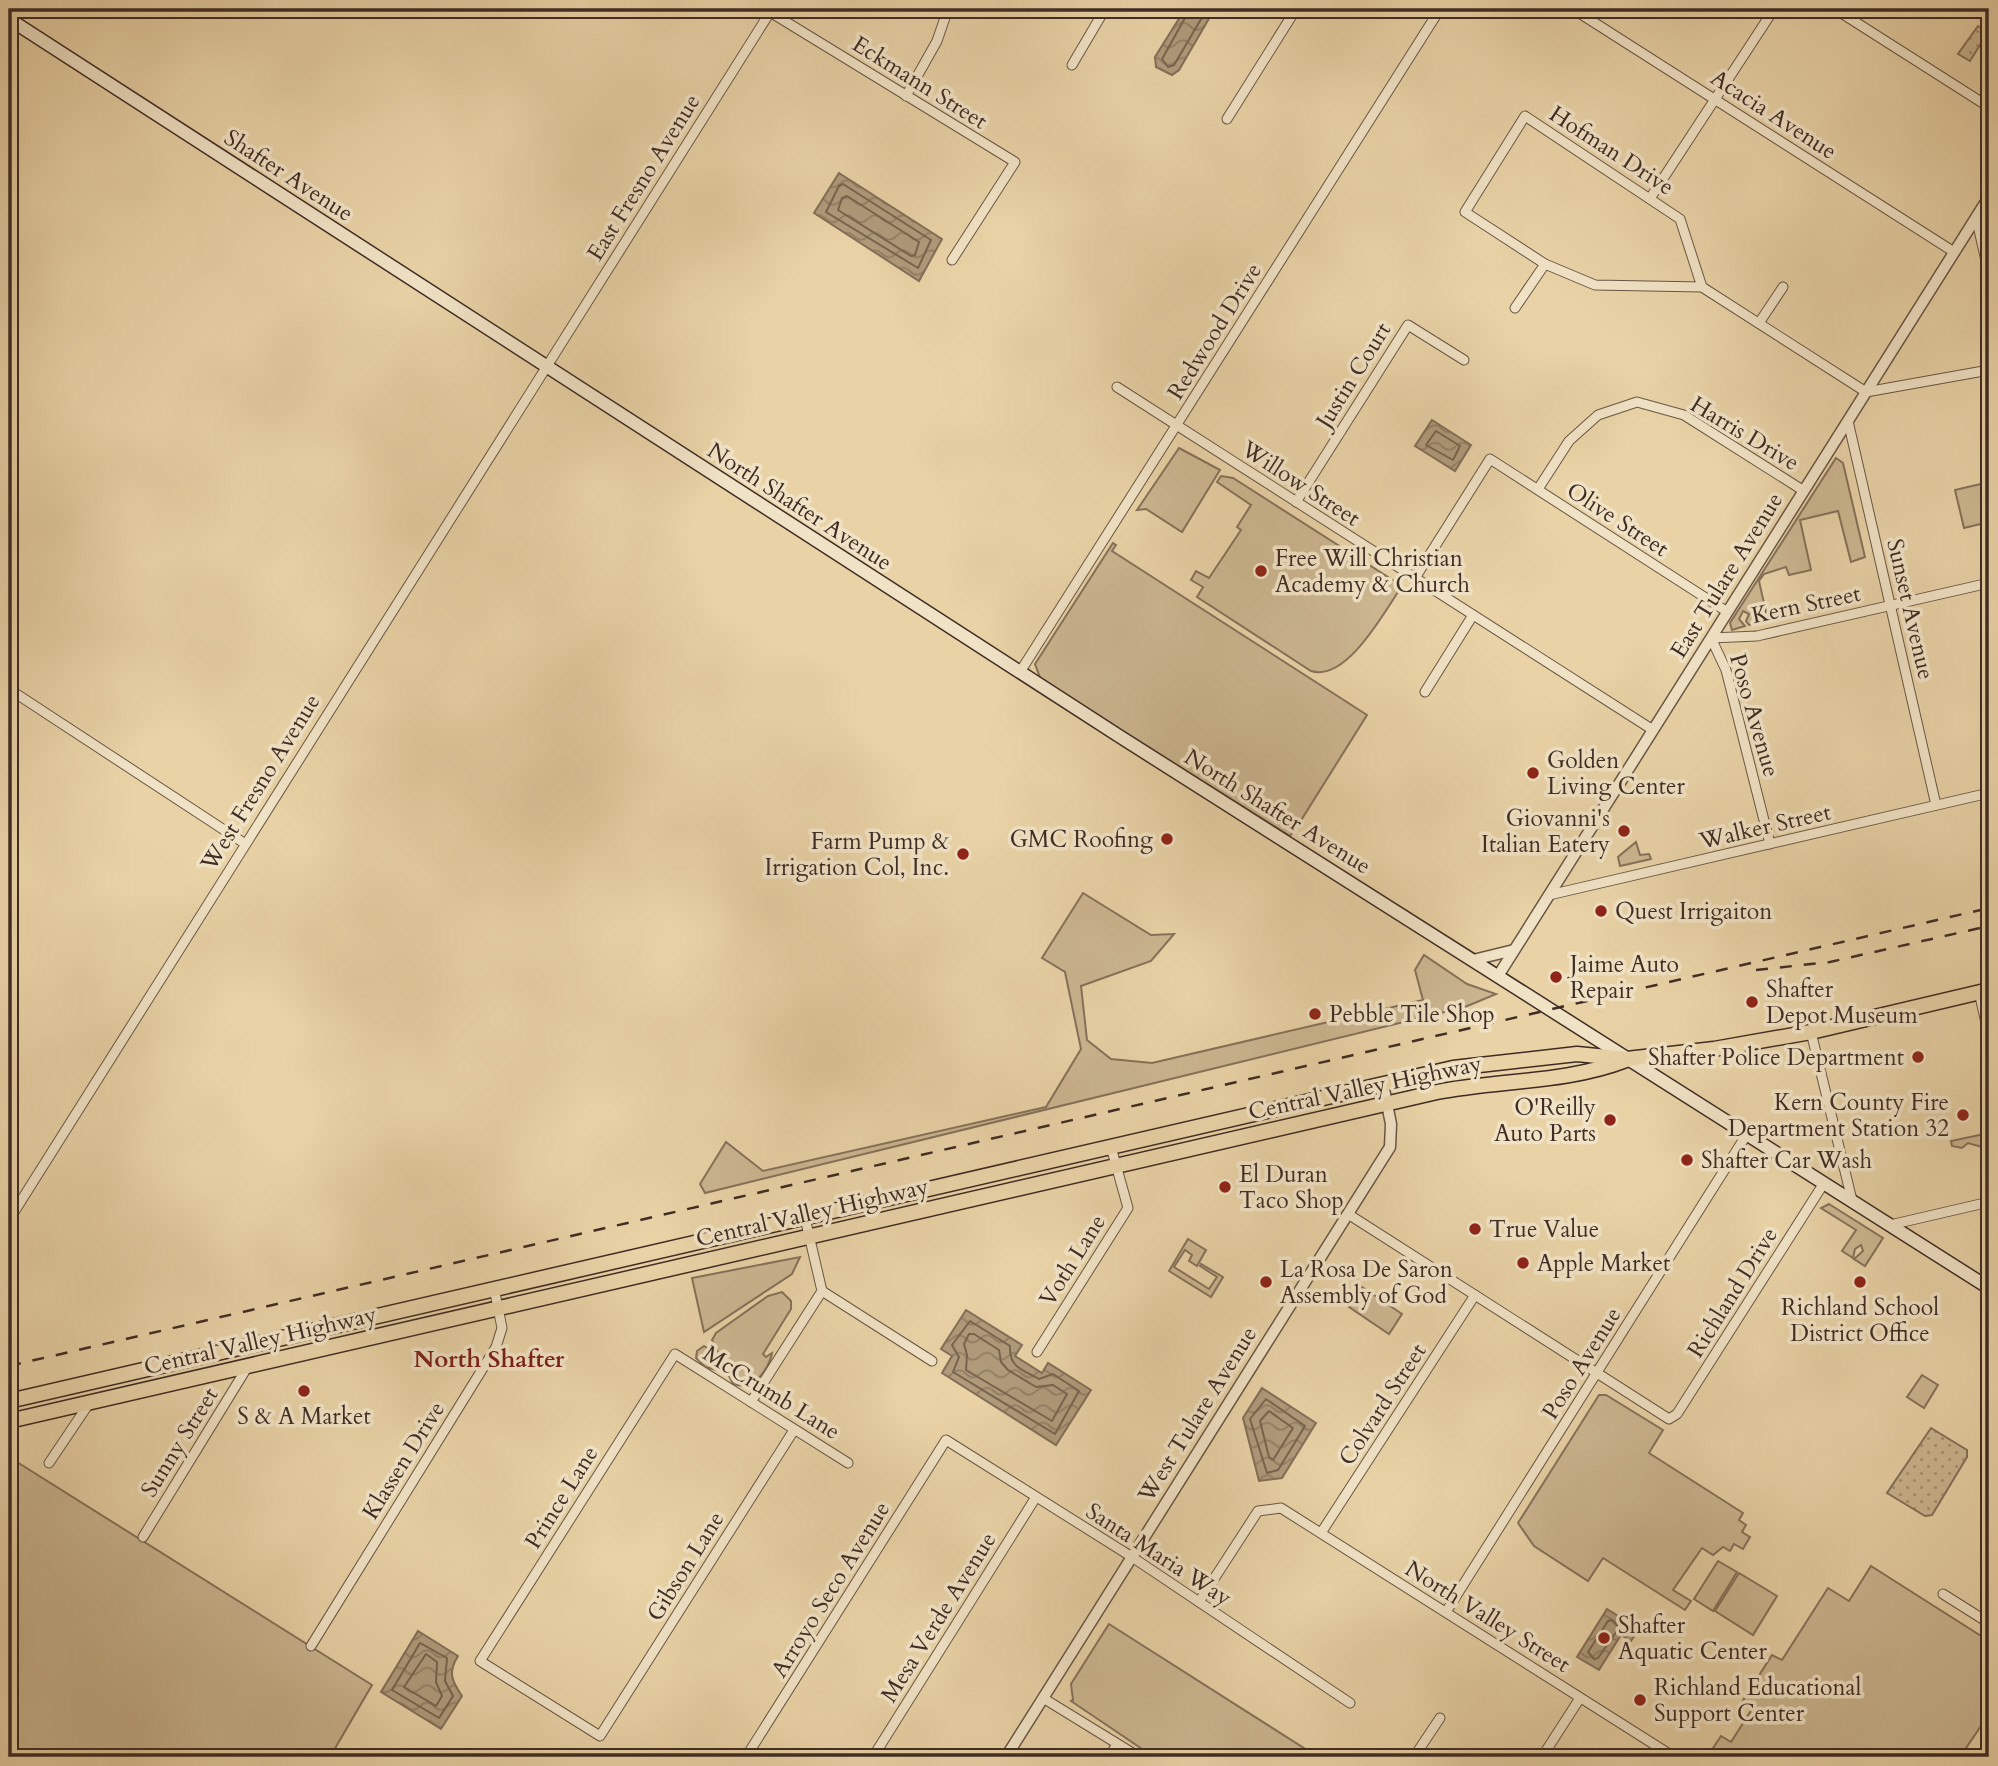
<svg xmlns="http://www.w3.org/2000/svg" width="1998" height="1766" viewBox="0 0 1998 1766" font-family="Cardo,serif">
<defs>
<pattern id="park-dots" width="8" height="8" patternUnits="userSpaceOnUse" patternTransform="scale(1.75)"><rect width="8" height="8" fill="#cbb690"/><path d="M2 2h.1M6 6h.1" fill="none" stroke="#a69475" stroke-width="1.8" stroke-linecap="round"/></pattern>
<pattern id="water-waves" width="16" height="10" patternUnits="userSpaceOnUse" patternTransform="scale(1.75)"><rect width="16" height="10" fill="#af9a7a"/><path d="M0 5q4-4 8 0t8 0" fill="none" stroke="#907e64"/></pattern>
</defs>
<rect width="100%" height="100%" fill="#e8d2a6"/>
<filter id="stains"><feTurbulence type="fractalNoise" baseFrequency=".00286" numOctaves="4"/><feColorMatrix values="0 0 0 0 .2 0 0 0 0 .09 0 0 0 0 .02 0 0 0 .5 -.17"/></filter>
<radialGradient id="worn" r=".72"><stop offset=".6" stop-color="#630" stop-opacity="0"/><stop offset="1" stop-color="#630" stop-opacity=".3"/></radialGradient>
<!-- grass -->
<g fill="#cbb690" stroke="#85715a" stroke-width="2">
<path d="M1179,448L1220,470L1182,532L1146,509L1137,510Z"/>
<path d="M1836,458L1843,463L1865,557L1851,562L1838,511L1800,520L1811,570L1789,575L1786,567L1764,574L1759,581L1768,621L1749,625L1746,621L1749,614L1743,611L1739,619L1745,626L1732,630L1730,623Z"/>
<path d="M1221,476L1233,478L1402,586C1384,612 1347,682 1311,671L1197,597L1203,587L1191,580L1196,571L1209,578L1241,530L1237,527L1251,505L1217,482Z"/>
<path d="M1989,482V522L1964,528L1955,490Z"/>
<path d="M1113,543L1116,545L1112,551L1367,715L1300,822L1288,816L1283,825L1293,832L1290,836L1041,680L1035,664Z"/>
<path d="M1636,842L1640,855L1649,854L1651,859L1620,866L1618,857Z"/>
<path d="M1083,893L1151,935L1174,934L1151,961L1081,986L1087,1040L1111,1059L1152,1063L1423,1000L1415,970L1424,955L1467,984L1496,994L1465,1007L705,1193L700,1184L726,1142L763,1171L1046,1107L1081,1049L1065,972L1042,958Z"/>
<path d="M1989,1133V1149L1968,1143L1962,1148L1952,1146L1951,1141Z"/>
<path d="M1829,1204L1883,1238L1865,1266L1854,1259L1863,1251L1861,1245L1855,1249L1853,1258L1842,1251L1856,1230L1821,1208Z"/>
<path d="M1188,1239L1206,1250L1197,1266L1189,1261L1192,1255L1185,1250L1174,1267L1209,1289L1217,1277L1200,1266L1201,1264L1223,1277L1211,1297L1169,1271Z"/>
<path d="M800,1257L792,1274L704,1332L692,1278Z"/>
<path d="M1362,1287L1402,1314L1389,1334L1349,1307Z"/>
<path d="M782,1292L791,1301V1309L763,1354L766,1357L772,1353C770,1366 759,1380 748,1387L733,1384L712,1340L716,1333L768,1296Z"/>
<path d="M704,1346L710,1350L717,1370L705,1367L696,1358L697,1351Z"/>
<path d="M1922,1375L1938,1385L1924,1408L1907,1397Z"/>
<path d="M1599,1395H1606L1663,1430L1649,1453L1743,1513L1739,1520L1746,1525L1742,1532L1750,1537L1743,1549L1734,1544L1730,1551L1723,1547L1713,1555L1702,1548L1673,1590L1691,1601L1685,1610L1603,1558L1588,1581L1534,1546L1518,1523Z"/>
<path d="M9,1457L372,1685L330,1757H9Z"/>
<path d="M1718,1561L1737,1572L1713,1611L1694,1599Z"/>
<path d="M1871,1566L1989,1641V1714L1960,1757H1707L1721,1736L1731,1742L1752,1709L1742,1702L1772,1655L1782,1660L1828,1588L1849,1601Z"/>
<path d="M1739,1573L1777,1596L1753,1635L1715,1611Z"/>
<path d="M1109,1624L1318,1757H1154L1071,1701L1073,1700L1071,1684Z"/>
</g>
<!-- park -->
<g fill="url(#park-dots)" stroke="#85715a" stroke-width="2">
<path d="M1978,26L1988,32L1970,61L1958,54Z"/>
<path d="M1931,1428L1967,1450V1457L1932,1515L1925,1516L1887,1493Z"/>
</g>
<!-- water -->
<g fill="url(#water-waves)" stroke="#826e58" stroke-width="2">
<path d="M1185,9L1214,10L1179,70L1172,75L1156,67L1155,57Z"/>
<path d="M839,173L942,239L919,281L814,213Z"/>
<path d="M1432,420L1471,445L1455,471L1415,446Z"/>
<path d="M966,1310L1022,1345L1015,1356L1042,1373L1048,1363L1091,1390L1056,1445L942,1373L952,1356L941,1349Z"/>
<path d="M1262,1388L1316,1423L1282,1478L1259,1481L1243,1418Z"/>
<path d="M1607,1609L1639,1629L1631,1641L1621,1635L1599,1670L1577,1657Z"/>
<path d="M418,1631L458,1656C448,1672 451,1680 462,1696L441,1729L381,1692Z"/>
</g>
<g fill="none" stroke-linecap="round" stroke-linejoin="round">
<!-- shore -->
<g stroke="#77634f" stroke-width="2">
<path d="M1190,9L1162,59L1168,67L1174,65L1207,9"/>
<path d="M843,184L931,240L918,268L826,212L839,186Z"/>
<path d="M847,196L919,242L915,255L911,256L838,210L842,198Z"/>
<path d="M1436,431L1460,446L1453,460L1426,445Z"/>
<path d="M970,1321L1010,1346C1009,1367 1021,1369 1039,1379L1053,1374L1079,1391L1055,1434L953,1372L959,1357L952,1345Z"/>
<path d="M969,1334H974L999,1350L1001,1362L1008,1370L1036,1387L1053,1385L1067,1394L1052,1421L966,1370L967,1355L964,1344Z"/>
<path d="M1266,1399L1305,1426L1278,1470L1267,1473L1250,1419Z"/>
<path d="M1269,1411L1293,1428L1273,1460L1269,1457L1260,1421Z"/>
<path d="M1612,1620L1619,1628L1598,1658L1594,1659L1588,1652L1608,1621Z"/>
<path d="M420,1643L447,1658L445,1681L453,1696L439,1718L392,1690Z"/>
<path d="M426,1654L437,1662L436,1682L442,1696L436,1706L404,1687Z"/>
</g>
<defs>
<g id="minor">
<path d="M1573,9L1954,252"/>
<path d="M1835,9L1989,107"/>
<path d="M770,12L1015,162L952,260"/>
<path d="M1072,65L1105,9"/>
<path d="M906,96L937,41L948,9"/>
<path d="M1227,119L1296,9"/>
<path d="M1651,197L1774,9"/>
<path d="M1976,217L1989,274"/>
<path d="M1702,287L1595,285L1545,264L1465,212L1525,116L1680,219L1702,287L1866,392L1989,370"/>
<path d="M1515,308L1545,264"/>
<path d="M1759,323L1783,287"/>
<path d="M1117,387L1653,730"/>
<path d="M1848,421L1936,805"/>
<path d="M1538,489L1569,441L1598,415L1637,402L1684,415L1804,491"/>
<path d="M1296,502L1408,325L1464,360"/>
<path d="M1415,578L1490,459L1726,611"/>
<path d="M1020,672L1440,9"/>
<path d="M9,689L244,843"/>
<path d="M1425,692L1473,615"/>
<path d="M1770,844L1726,670L1711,638L1757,636L1989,583"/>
<path d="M1549,895L1989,793"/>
<path d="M1979,992L1989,1036"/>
<path d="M1811,1032L1852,1200"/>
<path d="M1348,1214L1669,1419L1677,1414L1824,1183"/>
<path d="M9,1220L772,9"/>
<path d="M1890,1225L1989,1202"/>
<path d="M822,1291L932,1361"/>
<path d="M1037,1352L1128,1208L1111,1147"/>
<path d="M751,1402L822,1291L805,1218"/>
<path d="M794,1430L600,1736L480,1661L675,1354L848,1463"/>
<path d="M49,1463L90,1402"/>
<path d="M1321,1533L1475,1295"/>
<path d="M143,1537L248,1366"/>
<path d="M1943,1594L1989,1623"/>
<path d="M1199,1602L1258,1511L1281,1508L1674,1757"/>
<path d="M1446,1612L1747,1134"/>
<path d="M311,1646L496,1347L502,1328L494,1288"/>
<path d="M1043,1698L1139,1757"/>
<path d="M746,1757L946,1440L1132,1557L1350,1703"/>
<path d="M873,1757L1036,1497"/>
<path d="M1109,1757L1117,1744"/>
<path d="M1414,1757L1440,1718"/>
<path d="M1542,1757L1580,1698"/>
</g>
<g id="tertiary">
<path d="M1473,960L1514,950"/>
<path d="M1498,976L1989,197"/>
<path d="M1006,1757L1390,1147L1391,1124L1383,1084"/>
</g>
<path id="secondary" d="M9,19L1119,736L1989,1288"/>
<g id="primary">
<path d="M9,1401L1453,1068L1577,1054L1627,1059L1714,1049L1811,1032L1989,990"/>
<path d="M9,1421L1437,1092C1499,1080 1567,1083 1626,1060"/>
</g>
</defs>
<!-- minor casing -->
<use href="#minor" stroke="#695644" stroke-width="11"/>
<!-- tertiary casing -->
<use href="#tertiary" stroke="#695644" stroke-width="13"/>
<!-- secondary casing -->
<use href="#secondary" stroke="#3f2c24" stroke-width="15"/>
<!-- primary casing -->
<use href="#primary" stroke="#3f2c24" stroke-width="17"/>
<!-- minor -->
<use href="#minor" stroke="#f0e2c5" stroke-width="9"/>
<!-- tertiary -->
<use href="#tertiary" stroke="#f0e2c5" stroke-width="10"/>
<!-- secondary -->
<use href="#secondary" stroke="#f0e2c5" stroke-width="12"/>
<!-- primary -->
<use href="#primary" stroke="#e8d2a6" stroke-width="14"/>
<!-- rail -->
<g stroke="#3f2c24" stroke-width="2.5" stroke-dasharray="12 12" stroke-linecap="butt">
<path d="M1756,970L1830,962L1989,926"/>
<path d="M9,1366L1989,908"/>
</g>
</g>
<!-- markers -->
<g fill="#8f2418" stroke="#f0e2c5" stroke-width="2.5">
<circle cx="1261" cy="571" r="7"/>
<circle cx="1533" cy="773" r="7"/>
<circle cx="1624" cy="831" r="7"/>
<circle cx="1167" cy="839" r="7"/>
<circle cx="963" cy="854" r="7"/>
<circle cx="1601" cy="911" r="7"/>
<circle cx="1556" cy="977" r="7"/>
<circle cx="1752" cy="1002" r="7"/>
<circle cx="1315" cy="1014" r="7"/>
<circle cx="1918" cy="1057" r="7"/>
<circle cx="1963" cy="1115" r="7"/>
<circle cx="1610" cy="1120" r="7"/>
<circle cx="1687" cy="1160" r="7"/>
<circle cx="1225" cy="1187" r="7"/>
<circle cx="1475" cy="1229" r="7"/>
<circle cx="1523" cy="1263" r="7"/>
<circle cx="1266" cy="1282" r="7"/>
<circle cx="1860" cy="1282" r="7"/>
<circle cx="304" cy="1391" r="7"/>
<circle cx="1604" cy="1638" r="7"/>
<circle cx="1640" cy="1700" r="7"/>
</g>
<g text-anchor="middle" stroke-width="7" stroke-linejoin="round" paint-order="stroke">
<!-- street labels -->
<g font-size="23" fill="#3f2c24" stroke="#f0e2c5">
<text transform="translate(920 82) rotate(32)" y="8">Eckmann Street</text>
<text transform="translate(1774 114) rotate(33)" y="8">Acacia Avenue</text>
<text transform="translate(1612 150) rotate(33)" y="8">Hofman Drive</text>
<text transform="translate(289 175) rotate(33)" y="8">Shafter Avenue</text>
<text transform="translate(643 177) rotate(-58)" y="8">East Fresno Avenue</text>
<text transform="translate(1214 331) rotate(-58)" y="8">Redwood Drive</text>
<text transform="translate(1353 375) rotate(-58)" y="8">Justin Court</text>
<text transform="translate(1745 433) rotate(31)" y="8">Harris Drive</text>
<text transform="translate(1301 483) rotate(33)" y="8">Willow Street</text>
<text transform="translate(800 506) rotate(33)" y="8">North Shafter Avenue</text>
<text transform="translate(1618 519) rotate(33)" y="8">Olive Street</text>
<text transform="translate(1726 575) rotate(-58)" y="8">East Tulare Avenue</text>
<text transform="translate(1806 604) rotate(-12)" y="8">Kern Street</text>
<text transform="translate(1911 609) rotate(77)" y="8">Sunset Avenue</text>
<text transform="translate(1755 715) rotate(74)" y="8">Poso Avenue</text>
<text transform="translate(260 782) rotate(-58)" y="8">West Fresno Avenue</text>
<text transform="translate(1278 811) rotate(32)" y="8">North Shafter Avenue</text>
<text transform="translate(1765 826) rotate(-13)" y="8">Walker Street</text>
<text transform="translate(1365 1087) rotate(-12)" y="8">Central Valley Highway</text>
<text transform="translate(812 1212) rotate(-13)" y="8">Central Valley Highway</text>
<text transform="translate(1072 1260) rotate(-58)" y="8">Voth Lane</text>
<text transform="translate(1732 1292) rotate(-58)" y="8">Richland Drive</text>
<text transform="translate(260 1340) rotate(-13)" y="8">Central Valley Highway</text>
<text transform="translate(1581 1363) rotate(-58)" y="8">Poso Avenue</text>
<text transform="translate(772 1392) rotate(32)" y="8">McCrumb Lane</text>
<text transform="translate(1382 1404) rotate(-57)" y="8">Colvard Street</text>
<text transform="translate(1197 1414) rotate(-58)" y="8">West Tulare Avenue</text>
<text transform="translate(179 1442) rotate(-58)" y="8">Sunny Street</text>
<text transform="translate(403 1460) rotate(-58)" y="8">Klassen Drive</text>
<text transform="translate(561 1497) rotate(-58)" y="8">Prince Lane</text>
<text transform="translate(1159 1554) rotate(33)" y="8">Santa Maria Way</text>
<text transform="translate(685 1566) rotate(-58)" y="8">Gibson Lane</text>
<text transform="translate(830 1589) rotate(-58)" y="8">Arroyo Seco Avenue</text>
<text transform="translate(1488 1616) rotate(32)" y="8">North Valley Street</text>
<text transform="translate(938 1617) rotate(-58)" y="8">Mesa Verde Avenue</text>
</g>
<!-- poi labels -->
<g font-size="23" fill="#3f2c24" stroke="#f0e2c5" text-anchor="start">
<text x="1275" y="566">Free Will Christian<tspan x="1275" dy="26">Academy &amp; Church</tspan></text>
<text x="1547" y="768">Golden<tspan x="1547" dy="26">Living Center</tspan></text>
<text x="1610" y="826" text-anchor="end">Giovanni's<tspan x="1610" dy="26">Italian Eatery</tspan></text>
<text x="1153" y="847" text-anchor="end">GMC Roofing</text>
<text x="949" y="849" text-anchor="end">Farm Pump &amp;<tspan x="949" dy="26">Irrigation Col, Inc.</tspan></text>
<text x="1615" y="919">Quest Irrigaiton</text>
<text x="1570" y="972">Jaime Auto<tspan x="1570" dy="26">Repair</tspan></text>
<text x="1766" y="997">Shafter<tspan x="1766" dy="26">Depot Museum</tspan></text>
<text x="1329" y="1022">Pebble Tile Shop</text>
<text x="1904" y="1065" text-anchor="end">Shafter Police Department</text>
<text x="1949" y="1110" text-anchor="end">Kern County Fire<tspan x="1949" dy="26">Department Station 32</tspan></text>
<text x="1596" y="1115" text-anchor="end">O'Reilly<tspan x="1596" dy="26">Auto Parts</tspan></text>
<text x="1701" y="1168">Shafter Car Wash</text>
<text x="1239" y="1182">El Duran<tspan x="1239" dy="26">Taco Shop</tspan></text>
<text x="1489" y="1237">True Value</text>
<text x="1537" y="1271">Apple Market</text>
<text x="1280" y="1277">La Rosa De Saron<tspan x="1280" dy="26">Assembly of God</tspan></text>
<text x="1860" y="1315" text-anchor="middle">Richland School<tspan x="1860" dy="26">District Office</tspan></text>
<text x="304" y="1424" text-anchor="middle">S &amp; A Market</text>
<text x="1618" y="1633">Shafter<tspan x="1618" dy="26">Aquatic Center</tspan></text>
<text x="1654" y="1695">Richland Educational<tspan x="1654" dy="26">Support Center</tspan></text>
</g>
<!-- neighbourhood labels -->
<g font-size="24" font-weight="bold" fill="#7a1f14" stroke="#f0e2c5">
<text x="489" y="1367">North Shafter</text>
</g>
</g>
<!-- margin -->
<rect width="1998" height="1766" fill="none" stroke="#e8d2a6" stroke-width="35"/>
<rect x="10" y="10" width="1977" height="1745" fill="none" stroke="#3f2c24" stroke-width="3.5"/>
<rect x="18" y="18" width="1963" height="1731" fill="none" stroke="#3f2c24" stroke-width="2"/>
<rect width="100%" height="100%" filter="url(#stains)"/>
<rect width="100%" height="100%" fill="url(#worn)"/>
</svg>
